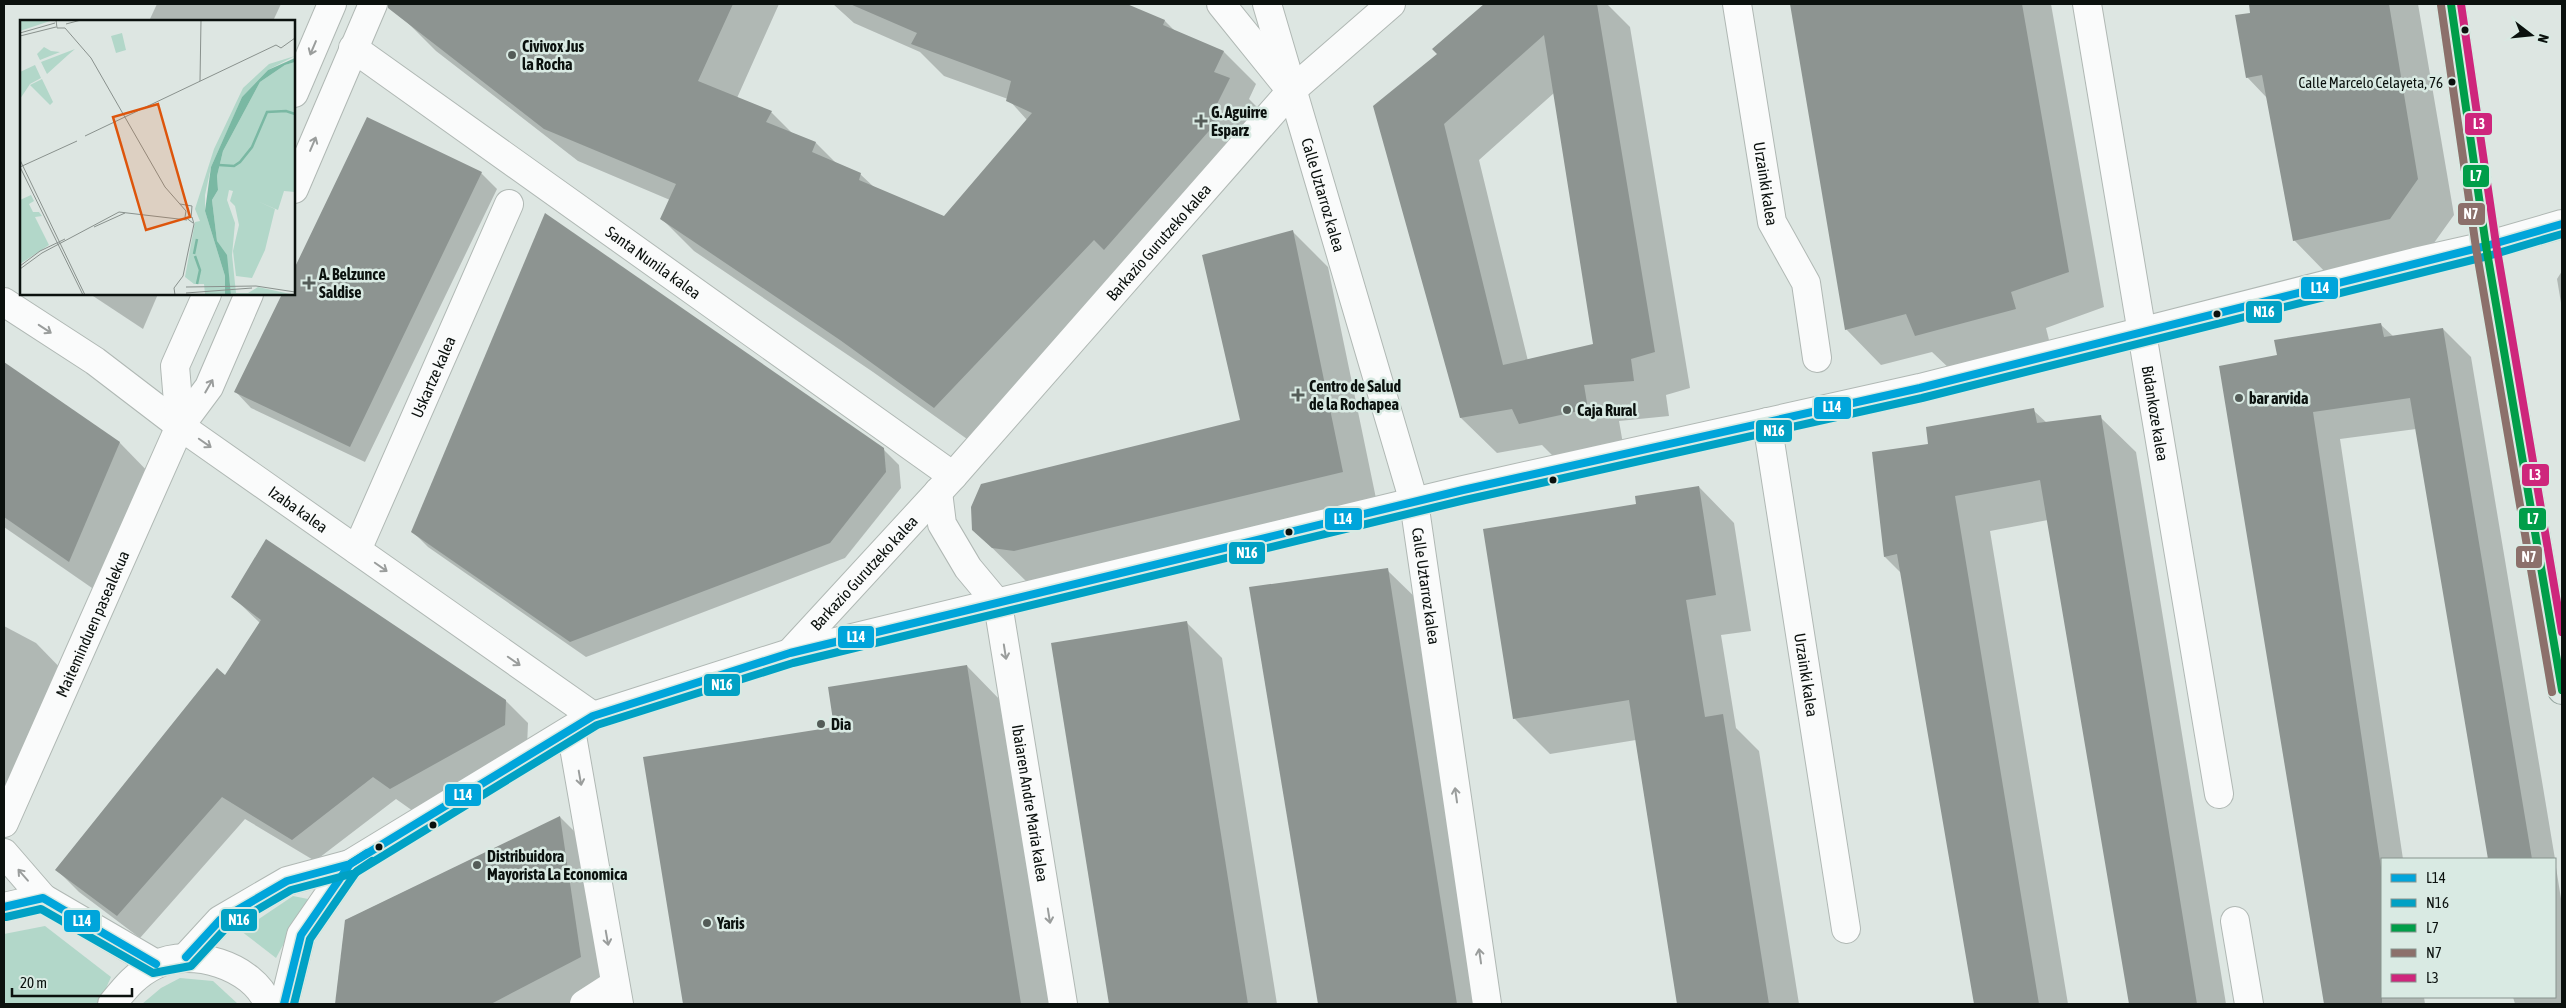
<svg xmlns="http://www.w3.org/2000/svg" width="2566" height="1008" viewBox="0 0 2566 1008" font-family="'Asap Condensed',sans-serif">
<rect width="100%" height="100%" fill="#dde6e2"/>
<!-- green -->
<g fill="#b2d7c9">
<path d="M293,896L308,899L276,958L241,931Z"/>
<path d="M45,926L111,977L99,1004H4V934Z"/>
<path d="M180,978L213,981L238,1004H142L161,988Z"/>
</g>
<!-- shadow -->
<g fill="#0003" fill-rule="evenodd">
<path d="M157,4H281L273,21H149Z"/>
<path d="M410,4H779L737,98L771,112L792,133L816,143L837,164L860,174L875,188L944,218L1027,120L1008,99L944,76L920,52L854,23L833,4H1124L1165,21L1176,32L1224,52L1256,84L1249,99L1262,112L1127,271L967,439L873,372L694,251L662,219L670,200L578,161L436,51L404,19Z"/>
<path d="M1486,4H1607L1630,27L1690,388L1666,395L1669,416L1619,421L1623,444L1556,459L1542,445L1497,453L1461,418L1439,54L1434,49ZM1554,93L1594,345L1528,361L1479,160Z"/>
<path d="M1791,4H2051L2104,307L2046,328L2050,344L1952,371L1932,352L1881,365L1846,329Z"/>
<path d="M2250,4H2418L2454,215L2426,254L2329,276L2294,240L2267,98L2247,77L2252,14Z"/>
<path d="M367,119L481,173L497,189L365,462L251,408L236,392L283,294H294V272Z"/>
<path d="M1292,231L1328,267L1378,508L1029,584L974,530L1241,421Z"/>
<path d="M2562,271V309L2557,279Z"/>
<path d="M90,294H158L143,329Z"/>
<path d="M2380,324L2394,337L2443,329L2471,357L2555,859H2490L2416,429L2340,439L2403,859H2382V997H2424L2425,1004H2325L2220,367L2279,356Z"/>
<path d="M4,363L120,443L155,479L105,597L4,527Z"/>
<path d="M2033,410L2047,423L2100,417L2136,452L2226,1004H2130L2048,520L1990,531L2068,1004H1976L1902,574L1885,557L1873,453L1929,445Z"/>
<path d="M883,449L899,465L901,488L845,558L586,657L428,547L413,532Z"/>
<path d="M1699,487L1734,523L1751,631L1721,635L1736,728L1759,751L1799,1004H1678L1636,740L1550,754L1514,718L1638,505Z"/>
<path d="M1387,570L1423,605L1487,1004H1319L1251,588Z"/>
<path d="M232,596L506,701L528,723L527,747L413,811L396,799L315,861L245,819L140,938L79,892L57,870L225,677L260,623Z"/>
<path d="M1186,622L1222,658L1277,1004H1110L1053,644Z"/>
<path d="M4,626L36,643L71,679L20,793L4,784Z"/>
<path d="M967,666L1002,702L1050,1004H684L645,758L835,728Z"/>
<path d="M560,817L595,852L616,993L594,1004H336L346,920Z"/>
<path d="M2555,861L2562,905V1004H2515L2513,997H2555Z"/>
</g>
<!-- building -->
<g fill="#8d9491" fill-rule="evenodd">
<path d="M388,4H733L698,81L772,111L766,122L816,142L812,152L861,173L859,180L944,216L1032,113L1006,101L1011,81L911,44L917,33L850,4H1127L1165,20L1163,25L1224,51L1214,72L1230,78L1216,106L1223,115L1104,250L1094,240L934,408L840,340L660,219L676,184L544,129L388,8Z"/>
<path d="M1484,4H1597L1655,352L1631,359L1634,381L1584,385L1588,409L1519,424L1512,409L1460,418L1373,106L1437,54L1432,49ZM1544,35L1593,344L1503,365L1444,124Z"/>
<path d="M1790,4H2022L2069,272L2011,292L2016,309L1915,336L1906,314L1845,330Z"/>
<path d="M2249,4H2389L2418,179L2390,219L2293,241L2262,75L2246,78L2235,15L2250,13Z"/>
<path d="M367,117L482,172L350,447L234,392L282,294H294V269Z"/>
<path d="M545,213L884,448L886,472L830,543L570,642L411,532Z"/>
<path d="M1293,230L1343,472L1014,551L992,548L972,530L971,507L981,484L1240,420L1202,255Z"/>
<path d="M2381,323L2384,337L2443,328L2532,859H2488L2410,398L2313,412L2382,874V1004H2324L2219,366L2277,355L2274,340Z"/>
<path d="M4,362L120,442L69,562L4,517Z"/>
<path d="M2034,408L2037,423L2101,415L2197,1004H2129L2040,480L1955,496L2039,1004H1974L1897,554L1884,557L1872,452L1928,444L1926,427Z"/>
<path d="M1699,486L1716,595L1686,600L1705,717L1723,714L1769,1004H1677L1629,700L1513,719L1483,529L1636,504L1635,496Z"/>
<path d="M266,539L506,700L505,725L390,789L373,777L292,840L222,797L117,916L55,870L217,668L225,675L261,620L231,597Z"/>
<path d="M1388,568L1457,1004H1318L1249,587Z"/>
<path d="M1187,621L1248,1004H1109L1051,643Z"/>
<path d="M967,665L1021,1004H683L643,757L834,727L828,687Z"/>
<path d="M560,816L581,957L491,1004H335L345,920Z"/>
</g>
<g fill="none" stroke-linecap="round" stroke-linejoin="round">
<defs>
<g id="minor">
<path d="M1221,4L1284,82"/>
<path id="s1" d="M1267,4L1414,502L1487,1004"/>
<path id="s2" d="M1737,4L1772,222L1806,283L1817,358"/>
<path id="s3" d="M2087,4L2219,794"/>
<path id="s4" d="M353,48L953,476"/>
<path d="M294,93L332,4"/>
<path d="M294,189L373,4"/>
<path id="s5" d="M4,302L95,361L180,426L593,716"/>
<path id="s6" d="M1767,422L1846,929"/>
<path d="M180,426L175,366L207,294"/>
<path id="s7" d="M938,492L942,524L968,568L998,604L1063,1004"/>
<path id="s8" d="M357,550L509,204"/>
<path id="s9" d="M790,653L953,476L1291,91L1391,4"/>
<path d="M571,730L619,1004"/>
<path id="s10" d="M4,823L180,426L209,387L249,294"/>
<path d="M4,853L43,898"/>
<path d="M4,907L43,898L156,964"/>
<path d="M2235,921L2249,1004"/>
<path d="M186,957L220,920L287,881L350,864L593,716L790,653L1463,490L1920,388L2415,262L2486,246L2562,224"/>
<path d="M112,1004C125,988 136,974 155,965C190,947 253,965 268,1004"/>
<path d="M284,1004L301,935L350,864"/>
<path d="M584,1004L615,984"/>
</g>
<path id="major" d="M2451,4L2486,246L2562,690"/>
</defs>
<!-- minor casing -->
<use href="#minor" stroke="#b0b8b4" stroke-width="30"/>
<!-- major casing -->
<use href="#major" stroke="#93a39d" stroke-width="30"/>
<!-- minor -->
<use href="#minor" stroke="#fafbfb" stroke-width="28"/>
<!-- major -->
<use href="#major" stroke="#dfe8e5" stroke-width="28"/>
<defs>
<g id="bus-1">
<path d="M4,907L43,898L156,964"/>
<path d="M186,957L220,920L287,881L350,864L593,716L790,653L1463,490L1920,388L2486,246L2562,224"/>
<path d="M284,1004L301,935L350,864L367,853"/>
</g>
<g id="bus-2">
<path d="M6,917L41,909L153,973L191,966L226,928L291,890L355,873L597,725L793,663L1465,500L1922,398L2488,256L2562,234"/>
<path d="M294,1004L310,939L357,871L372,861"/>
</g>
<path id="bus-3" d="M2451,4L2486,246L2562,690"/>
<path id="bus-4" d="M2441,5L2476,248L2552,692"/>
<path id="bus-5" d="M2461,4L2496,244L2562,632"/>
</defs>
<!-- bus-1 casing -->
<use href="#bus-1" stroke="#d9eae3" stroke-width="11"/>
<!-- bus-2 casing -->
<use href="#bus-2" stroke="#d9eae3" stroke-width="11"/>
<!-- bus-3 casing -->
<use href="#bus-3" stroke="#d9eae3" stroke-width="11"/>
<!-- bus-4 casing -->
<use href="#bus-4" stroke="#d9eae3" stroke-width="11"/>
<!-- bus-5 casing -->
<use href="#bus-5" stroke="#d9eae3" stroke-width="11"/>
<!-- bus-1 -->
<use href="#bus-1" stroke="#00a5db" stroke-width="8"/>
<!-- bus-2 -->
<use href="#bus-2" stroke="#01a1c4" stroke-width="8"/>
<!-- bus-3 -->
<use href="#bus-3" stroke="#009e49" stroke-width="8"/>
<!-- bus-4 -->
<use href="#bus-4" stroke="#8c706b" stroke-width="8"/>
<!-- bus-5 -->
<use href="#bus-5" stroke="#ce267c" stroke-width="8"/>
</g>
<!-- one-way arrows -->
<defs><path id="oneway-shaft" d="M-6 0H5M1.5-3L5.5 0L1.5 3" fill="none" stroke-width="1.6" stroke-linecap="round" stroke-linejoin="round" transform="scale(1.25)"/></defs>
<g stroke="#9a9d9c">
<use href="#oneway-shaft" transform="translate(313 48) rotate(113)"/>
<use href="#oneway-shaft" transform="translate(313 144) rotate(-67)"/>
<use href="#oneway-shaft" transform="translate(45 329) rotate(33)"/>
<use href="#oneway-shaft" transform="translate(209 386) rotate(-60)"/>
<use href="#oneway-shaft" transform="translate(205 443) rotate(35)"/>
<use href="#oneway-shaft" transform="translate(381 567) rotate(35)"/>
<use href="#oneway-shaft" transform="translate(1005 652) rotate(81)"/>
<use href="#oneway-shaft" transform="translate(514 661) rotate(35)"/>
<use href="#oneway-shaft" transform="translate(580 778) rotate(80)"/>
<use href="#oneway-shaft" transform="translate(1456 795) rotate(-98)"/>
<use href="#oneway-shaft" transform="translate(23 875) rotate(-131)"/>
<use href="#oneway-shaft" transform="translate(1049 916) rotate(81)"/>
<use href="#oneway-shaft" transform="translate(607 938) rotate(80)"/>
<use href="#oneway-shaft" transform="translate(1480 956) rotate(-98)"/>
</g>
<!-- markers -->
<g fill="#0b110e" stroke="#d9eae3" stroke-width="2">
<circle cx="2465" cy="30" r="4.5"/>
<circle cx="2452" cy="82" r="4.5"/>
<circle cx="2217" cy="314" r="4.5"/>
<circle cx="1553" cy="480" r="4.5"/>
<circle cx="1289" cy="532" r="4.5"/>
<circle cx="433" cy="825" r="4.5"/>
<circle cx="379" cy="847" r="4.5"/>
</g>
<g fill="#545c58" stroke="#d9eae3" stroke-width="2">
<circle cx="512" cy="55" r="5"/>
<path d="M1198.5 113.5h5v5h5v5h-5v5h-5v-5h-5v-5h5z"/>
<path d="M306.5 275.5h5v5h5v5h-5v5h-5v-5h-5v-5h5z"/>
<path d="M1295.5 387.5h5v5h5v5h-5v5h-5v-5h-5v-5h5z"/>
<circle cx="2239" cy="398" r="5"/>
<circle cx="1567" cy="410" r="5"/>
<circle cx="821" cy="724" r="5"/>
<circle cx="477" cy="865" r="5"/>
<circle cx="707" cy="923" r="5"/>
</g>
<g text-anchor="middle" stroke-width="5" stroke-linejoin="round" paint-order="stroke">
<!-- bus labels -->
<g font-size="15" fill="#0b110e" stroke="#d9eae3" text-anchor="end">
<text x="2443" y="88">Calle Marcelo Celayeta, 76</text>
</g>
<!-- poi labels -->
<g font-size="16" font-weight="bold" fill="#0b110e" stroke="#d9eae3" text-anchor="start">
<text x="522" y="52">Civivox Jus<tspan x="522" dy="18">la Rocha</tspan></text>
<text x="1211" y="118">G. Aguirre<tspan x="1211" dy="18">Esparz</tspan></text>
<text x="319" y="280">A. Belzunce<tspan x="319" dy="18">Saldise</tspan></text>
<text x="1309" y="392">Centro de Salud<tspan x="1309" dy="18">de la Rochapea</tspan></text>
<text x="2249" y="404">bar arvida</text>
<text x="1577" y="416">Caja Rural</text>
<text x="831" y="730">Dia</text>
<text x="487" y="862">Distribuidora<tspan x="487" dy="18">Mayorista La Economica</tspan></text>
<text x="717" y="929">Yaris</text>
</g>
<!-- street labels -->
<g font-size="16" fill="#0b110e" stroke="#d9eae3">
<text dy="6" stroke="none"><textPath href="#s2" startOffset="182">Urzainki kalea</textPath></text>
<text dy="6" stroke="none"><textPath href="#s1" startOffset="199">Calle Uztarroz kalea</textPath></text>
<text dy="6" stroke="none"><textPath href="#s9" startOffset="552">Barkazio Gurutzeko kalea</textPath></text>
<text dy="6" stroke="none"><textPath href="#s4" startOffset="369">Santa Nunila kalea</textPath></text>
<text dy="6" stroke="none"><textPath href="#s8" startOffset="189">Uskartze kalea</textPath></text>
<text dy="6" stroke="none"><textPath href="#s3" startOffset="415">Bidankoze kalea</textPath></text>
<text dy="6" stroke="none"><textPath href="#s5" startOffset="360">Izaba kalea</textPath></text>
<text dy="6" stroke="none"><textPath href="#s9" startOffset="109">Barkazio Gurutzeko kalea</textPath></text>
<text dy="6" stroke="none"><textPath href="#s1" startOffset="604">Calle Uztarroz kalea</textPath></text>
<text dy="6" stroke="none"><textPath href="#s10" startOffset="218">Maiteminduen pasealekua</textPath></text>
<text dy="6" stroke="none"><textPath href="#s6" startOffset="256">Urzainki kalea</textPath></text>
<text dy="6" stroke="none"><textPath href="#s7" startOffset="332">Ibaiaren Andre Maria kalea</textPath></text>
</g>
</g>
<!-- overview -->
<g transform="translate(20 20)">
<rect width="275" height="275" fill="#dde6e2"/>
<path d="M0,0H33L0,11ZM102,13L106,30L96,33L91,16ZM24,27L31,31L40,32L20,40L17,34ZM55,29L48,35L27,54L21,42ZM275,36L248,50L222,77L216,91L191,147L185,175V191L205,256V275H170L185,274L184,264H174L165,257L175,202L180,201L175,189L194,129L223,68L249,44ZM275,42V172L264,171L258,190L237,181L255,189L245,230L232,258L216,256L213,231L219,205L215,186L210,181L213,171L209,170L207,180L215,203L212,235L216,273H228L238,267L275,275H211L208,249L197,221L192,180L198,170L197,156L203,131L240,62L265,45ZM15,45L21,58L10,64L0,79V52ZM22,59L33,82L30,85L10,65ZM11,175L14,181L9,184L13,192H19L22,196L15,197L29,225L0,244V180Z" fill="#b2d7c9"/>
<path d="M275,38V42L265,45L240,62L203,131L197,156L198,170L192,180L197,221L207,235L211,275H205V256L185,191L191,147L222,77L248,50Z" fill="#7ab8a3"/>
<path fill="none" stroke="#7ab8a3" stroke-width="2.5" d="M199,145L214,146L220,142L232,127L247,92L266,91L275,94M174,234L177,219M175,236L180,250L177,264"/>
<path fill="none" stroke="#89918d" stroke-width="1" d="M36,0L37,8H45M46,4L61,0M45,8L71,38L145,167L166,191M0,13L35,3M0,16L36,7M256,25L261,28L275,18M180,61L181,0M65,116L256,25M0,140L65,275M0,147L63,275M0,147L57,121M160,184L172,186L171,198M166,191L165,197L173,203M74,207L105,193M0,246L20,231L45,219M0,249L22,233L99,192L167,200M166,267L236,266L275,272M166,273L232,268M155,275L154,268L163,256L168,232L174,204L172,197"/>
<path fill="#dd550c" fill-opacity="0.15" stroke="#dd550c" stroke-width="2.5" d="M138,84L170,197L126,210L93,97Z"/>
<rect width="275" height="275" fill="none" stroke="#0b110e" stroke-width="2.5"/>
</g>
<g stroke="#d9eae3" stroke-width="2">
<rect x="2464" y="112" width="29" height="24" rx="5" fill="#ce267c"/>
<rect x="2462" y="164" width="28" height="24" rx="5" fill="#009e49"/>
<rect x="2457" y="202" width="29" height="24" rx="5" fill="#8c706b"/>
<rect x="2300" y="276" width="39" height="24" rx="5" fill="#00a5db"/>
<rect x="2245" y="300" width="38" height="24" rx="5" fill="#01a1c4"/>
<rect x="1813" y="396" width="39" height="24" rx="5" fill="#00a5db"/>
<rect x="1755" y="419" width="38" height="24" rx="5" fill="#01a1c4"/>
<rect x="2521" y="463" width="29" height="24" rx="5" fill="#ce267c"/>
<rect x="2518" y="507" width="29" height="24" rx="5" fill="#009e49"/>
<rect x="1324" y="507" width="39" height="24" rx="5" fill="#00a5db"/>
<rect x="1228" y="541" width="38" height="24" rx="5" fill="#01a1c4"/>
<rect x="2515" y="545" width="28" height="24" rx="5" fill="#8c706b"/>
<rect x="837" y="625" width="38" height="24" rx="5" fill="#00a5db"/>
<rect x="703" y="673" width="38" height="24" rx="5" fill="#01a1c4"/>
<rect x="444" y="783" width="38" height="24" rx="5" fill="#00a5db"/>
<rect x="220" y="908" width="38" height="24" rx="5" fill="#01a1c4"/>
<rect x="63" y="909" width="38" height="24" rx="5" fill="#00a5db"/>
</g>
<g font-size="14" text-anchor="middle" font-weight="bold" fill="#fff">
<text x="2479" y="129">L3</text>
<text x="2476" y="181">L7</text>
<text x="2471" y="219">N7</text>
<text x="2320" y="293">L14</text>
<text x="2264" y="317">N16</text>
<text x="1832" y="412">L14</text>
<text x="1774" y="436">N16</text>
<text x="2535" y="480">L3</text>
<text x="2533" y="524">L7</text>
<text x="1343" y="524">L14</text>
<text x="1247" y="558">N16</text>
<text x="2529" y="562">N7</text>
<text x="856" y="642">L14</text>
<text x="722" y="690">N16</text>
<text x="463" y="800">L14</text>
<text x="239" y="925">N16</text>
<text x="82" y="926">L14</text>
</g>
<!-- border -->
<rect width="2566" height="1008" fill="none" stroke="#0b110e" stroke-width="10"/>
<!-- legend -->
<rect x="2381" y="858" width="175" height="140" fill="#d9eae3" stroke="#87938e"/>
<rect x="2391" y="874" width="25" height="8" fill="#00a5db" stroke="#87938e"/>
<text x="2426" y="883" font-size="15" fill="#0b110e">L14</text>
<rect x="2391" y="899" width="25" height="8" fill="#01a1c4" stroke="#87938e"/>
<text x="2426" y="908" font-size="15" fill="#0b110e">N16</text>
<rect x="2391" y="924" width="25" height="8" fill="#009e49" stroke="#87938e"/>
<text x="2426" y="933" font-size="15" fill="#0b110e">L7</text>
<rect x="2391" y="949" width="25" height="8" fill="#8c706b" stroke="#87938e"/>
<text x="2426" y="958" font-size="15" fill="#0b110e">N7</text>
<rect x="2391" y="974" width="25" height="8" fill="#ce267c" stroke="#87938e"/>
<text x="2426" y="983" font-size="15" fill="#0b110e">L3</text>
<!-- north arrow -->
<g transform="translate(2531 35) rotate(106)" stroke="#d9eae3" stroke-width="4" paint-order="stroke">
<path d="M0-4L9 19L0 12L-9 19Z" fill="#0b110e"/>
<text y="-8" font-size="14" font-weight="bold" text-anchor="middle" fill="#0b110e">N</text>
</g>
<!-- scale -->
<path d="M12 988v8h120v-8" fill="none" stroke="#0b110e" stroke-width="2.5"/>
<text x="20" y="988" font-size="15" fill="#0b110e" stroke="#d9eae3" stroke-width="4" paint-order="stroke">20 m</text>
</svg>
